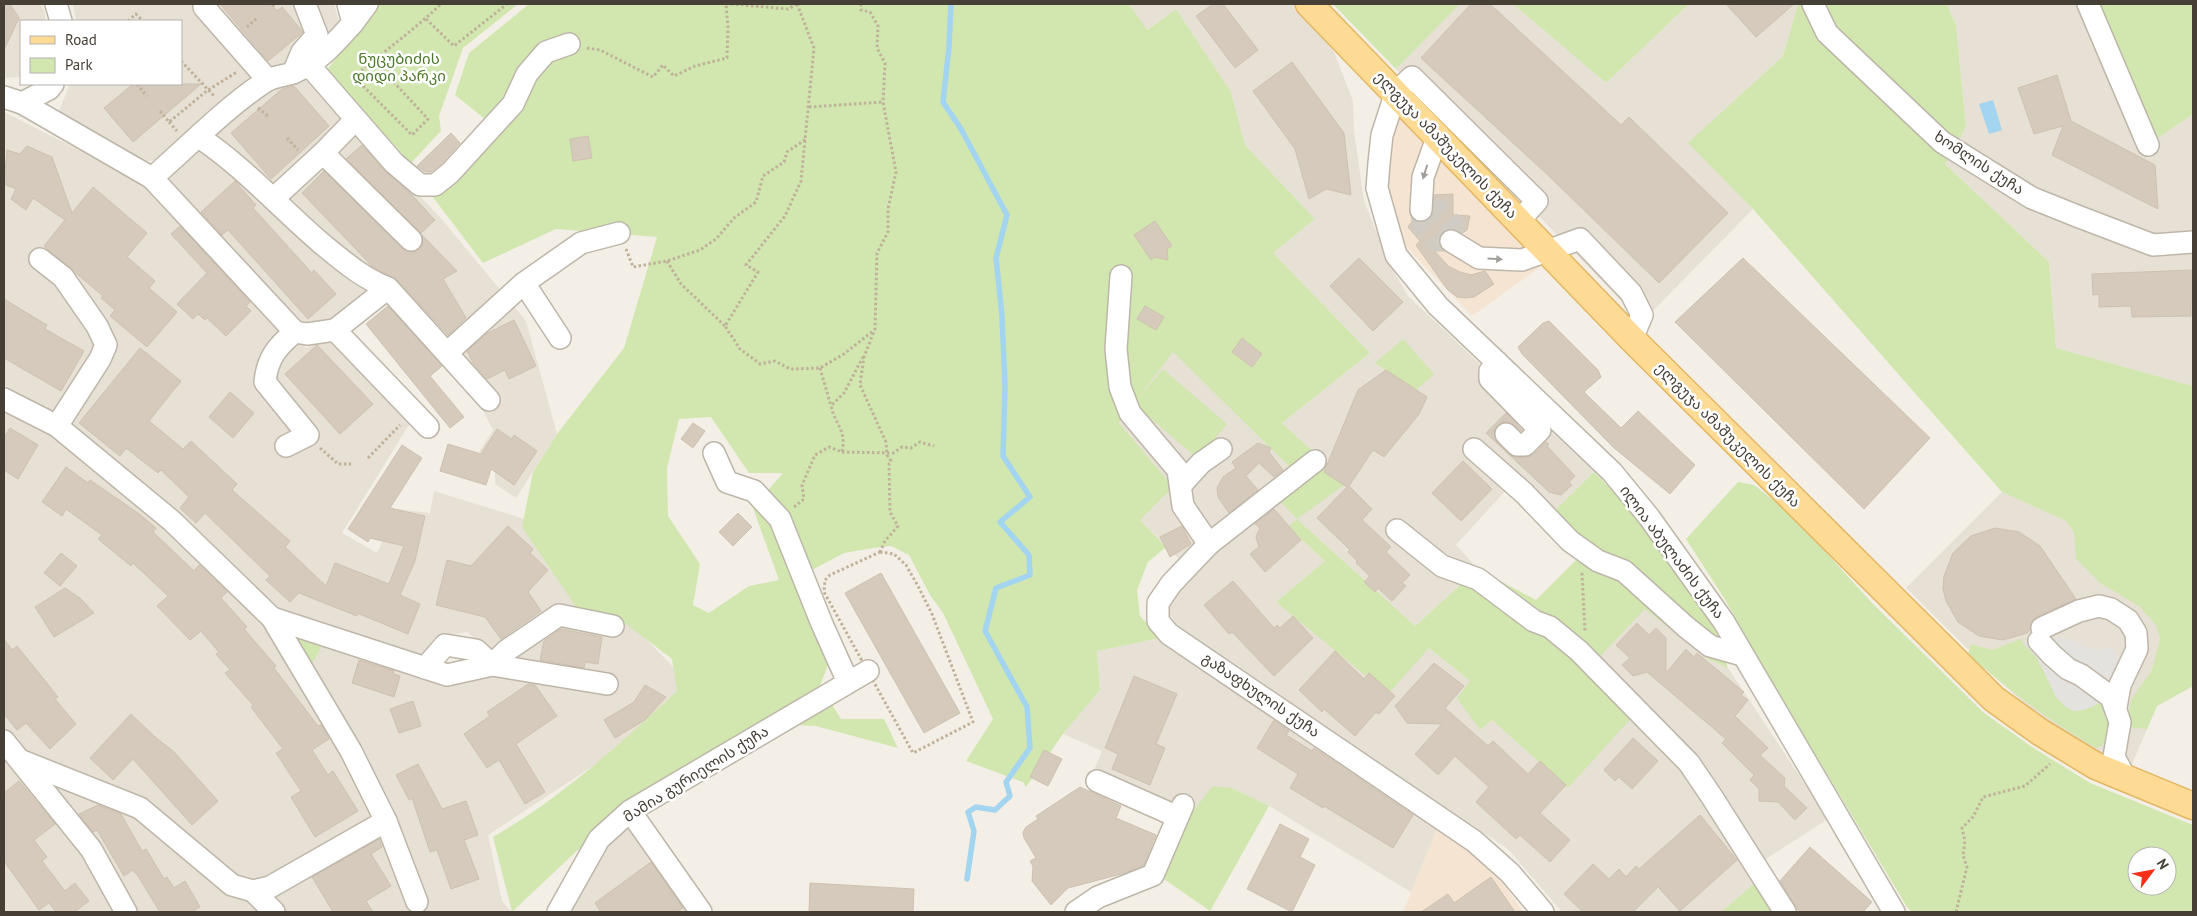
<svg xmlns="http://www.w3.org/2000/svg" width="2197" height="916" viewBox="0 0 2197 916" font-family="'PT Sans','Noto Sans Georgian',sans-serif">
<rect width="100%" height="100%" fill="#f3efe6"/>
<!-- residential -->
<g fill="#e7e0d4">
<path d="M4,4H41L45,14V21H21L20,77L4,78Z"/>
<path d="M73,4H334L339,21L312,53L163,158L140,163L59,111L70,84H181V21H76Z"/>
<path d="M1129,4H1295L1334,52L1353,101L1354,131L1364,201L1390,265L1408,296L1594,472L1543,522L1507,489L1456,545L1478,569L1415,626L1297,519L1288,527L1325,561L1276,602L1429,648L1470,681L1480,730L1492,720L1568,788L1589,668L1645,608L1708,659L1728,668L1828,819L1763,861L1755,883L1721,912H1562L1508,849L1184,633L1169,614L1165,584L1183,563L1140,520L1119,423L1173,351L1303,480L1346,483L1282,423L1370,353L1273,253L1315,219L1245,145L1231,92L1176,9L1146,30Z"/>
<path d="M1460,4H1513L1606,83L1689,4H1798L1783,56L1689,143L1753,209L1642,322L1396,69Z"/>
<path d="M1947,4H2088L2148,145L2193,114V386L2056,348L2049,262L1945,164L1966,127L1956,25Z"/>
<path d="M302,76L439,216L526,321L557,434L516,498L495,484V471L486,455L479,452L493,430L480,405L388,283L337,323L294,326L162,179L279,82Z"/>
<path d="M4,112L150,186L306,348L331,336L412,420L342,533L377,553L398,509L430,513L434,491L531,521L681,675L678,701L637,737L488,835L502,901L511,912H426L310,667L324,643L486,673L613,693L614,678L500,658L467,632L438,637L424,655L284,613L163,501L4,393Z"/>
<path d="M4,410L54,434L201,558L258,614L343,754L386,841L408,912H4Z"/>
<path d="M2002,492L2169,567L2193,686L2157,706L2129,771L2041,721L1906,588Z"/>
<path d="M1160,638L1254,705L1417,804L1440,822L1411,892L1269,806L1232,788L1197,807L1183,826L1087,786L1102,751L1063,734L1100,690L1097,651Z"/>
<path d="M640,814L713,912H564L606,840Z"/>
</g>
<!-- commercial -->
<g fill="#f5e4d1">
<path d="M1400,109L1543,265L1472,316L1397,237L1383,192L1389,144Z"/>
<path d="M1440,822L1492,868L1523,912H1403Z"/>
</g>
<!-- green -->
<g fill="#d1e7af" fill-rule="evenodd">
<path d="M380,4H518L463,48L439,116L441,131L411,163L326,71Z"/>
<path d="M529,4H1129L1147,30L1176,9L1231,92L1245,145L1315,219L1273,253L1370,353L1282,423L1347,483L1297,519L1415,626L1478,569L1536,600L1579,557L1543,522L1594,472L1638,516L1713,622L1728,668L1708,659L1645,609L1589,668L1634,715L1568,788L1492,720L1480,730L1457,698L1470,681L1429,648L1388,694L1276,602L1325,561L1288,527L1297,519L1279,500L1303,480L1173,352L1138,398L1163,369L1227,424L1198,459L1134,404L1119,423L1173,487L1140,520L1166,547L1148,562L1137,590L1140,616L1160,638L1097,651L1100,690L1063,734L1026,787L1023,782L966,761L993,719L943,613L930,595L909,555L891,546L873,548L844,553L812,570L810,627L829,662L820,686L841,719H884L898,748L816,726L792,725L601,828L512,912L493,837C561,798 620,744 677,691L672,659L625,623L577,608L522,527L533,472L557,434L624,348L657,237L556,229L483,263L432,196L500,131L455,95L469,53ZM711,417L749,473H783L753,508L779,580L749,586L709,613L693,605L700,564L668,516L667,468L679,419Z"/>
<path d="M1333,4H1460L1396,69Z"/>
<path d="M1513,4H1689L1606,83Z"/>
<path d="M1798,4H1947L1956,25L1966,127L1945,164L2049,262L2056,348L2193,386V686L2157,706L2147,729L2126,727L2131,700L2152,670L2160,639L2156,625L2139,606L2100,583L2076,559L2074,532L2066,521L2002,492L1753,209L1688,143L1783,56Z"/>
<path d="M2088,4H2193V114L2148,145Z"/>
<path d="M1403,339L1434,374L1416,390L1375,363Z"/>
<path d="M1738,482L1754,485L1792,515L1872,603L1984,713L2032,747L2090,783L2193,825V912H1912L1907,907L1757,657L1726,601L1686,539ZM2137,856H2167V886H2137Z"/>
<path d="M294,631L324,643L310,667L290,636Z"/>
<path d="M2020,639L2037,658L2042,668L2102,702L2110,721L2108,737L2102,746L2096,748C2049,721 2008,690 1968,654L1971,644L1992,650Z"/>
<path d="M1213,786L1232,788L1269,806L1210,911L1158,875L1185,821Z"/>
<path d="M1755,883L1776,912H1721Z"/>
</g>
<!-- parking -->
<path fill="#e4e2de" d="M2050,631V639L2067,638L2094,650L2113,648L2117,656L2120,659L2102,702L2084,710L2074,711L2066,707L2056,697L2037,658L2023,643Z"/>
<!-- water -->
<path fill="#a3d4f0" d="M1993,100L2002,130L1989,134L1979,104Z"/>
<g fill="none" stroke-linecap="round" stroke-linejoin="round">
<!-- stream -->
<path stroke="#a3d4f0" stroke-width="5.5" d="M951,4L949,47L943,102L961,129L1007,215L996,258L1002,316L1005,386L1003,456L1030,497L1000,522L1029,555L1030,575L996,588L985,631L1027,707L1030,748L1006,782L1010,796L995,810L976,807L968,812L974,831L967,879"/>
</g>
<!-- building -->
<g fill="#d5cabc" stroke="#cfc1af">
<path d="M4,4H10L19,18L4,50Z"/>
<path d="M220,4H271L277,11L282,7L303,32L268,61Z"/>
<path d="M1213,4H1223L1258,50L1235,68L1196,16Z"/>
<path d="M1471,4H1490L1621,125L1629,117L1728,213L1659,283L1550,177L1421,58Z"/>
<path d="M1726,4H1794L1756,37Z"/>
<path d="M1292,62L1344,133L1351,195L1326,189L1309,199L1295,149L1253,91Z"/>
<path d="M2057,75L2071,121L2155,165L2158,209L2052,155L2063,126L2034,134L2018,88Z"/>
<path d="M133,84H201L133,142L104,108Z"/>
<path d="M294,86L329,126L271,179L231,133L282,89Z"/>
<path d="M451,133L460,143L441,164L431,172H425L417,166Z"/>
<path d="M588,136L592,158L573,161L570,139Z"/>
<path d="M362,145L385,171L412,195L435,220L421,233L346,159Z"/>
<path d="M27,146L52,157L72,213L93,187L147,233L127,257L155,281L149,288L177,312L147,347L110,316L115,310L101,298L103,296L44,246L65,220L33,198L26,210L11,199L16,189L4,184L7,150L20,154Z"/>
<path d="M324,171L403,249L414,252L420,249L423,243L422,235L457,271L443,279L466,318L448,335L397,280L372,266L302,193Z"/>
<path d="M235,181L256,205L253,208L312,273L314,270L336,294L308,319L228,230L222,235L201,212Z"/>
<path d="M1453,194V215L1470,216L1467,230L1462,233L1452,229L1445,230L1440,235V245L1433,249L1448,266L1460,272L1471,275L1485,271L1494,284L1474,297L1465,298L1457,297L1447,289L1416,245L1420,241L1408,227L1413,220L1421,222L1431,217L1434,195Z"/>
<path d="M1155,221L1172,246L1167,249L1168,260L1155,257L1151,260L1134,235Z"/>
<path d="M180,226L250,302L246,306L251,311L226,336L207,318L205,320L198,314L193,319L177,304L207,273L171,234Z"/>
<path d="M1359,258L1403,302L1373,331L1330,286Z"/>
<path d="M1743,258L1930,438L1864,509L1675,322Z"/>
<path d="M2193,270V301H2191V316L2132,317L2131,306L2099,307V294L2093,295L2092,274Z"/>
<path d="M4,299L47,325L45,329L84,351L61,391L4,358Z"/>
<path d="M388,306L442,366L430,376L464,417L450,428L366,324Z"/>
<path d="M1145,306L1164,317L1156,330L1137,319Z"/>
<path d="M514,320L536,366L509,379L505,370L487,379L473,363L467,351L488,333Z"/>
<path d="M1549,321L1598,370L1601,377L1584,392L1621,428L1638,411L1695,465L1670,494L1613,447L1522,354L1518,347L1543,323Z"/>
<path d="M1242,338L1262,354L1252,367L1232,352Z"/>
<path d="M317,345L373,404L340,434L285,374Z"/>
<path d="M140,348L181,381L149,421L183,449L191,441L237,484L232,490L290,541L285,547L326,586L335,563L389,584L404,546L370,538L368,542L348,529L402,445L422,458L390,508L425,516L415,561L400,595L420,604L408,634L357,613V616L299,593L290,602L266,580L270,576L205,513L196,523L180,508L189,497L161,470L158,473L126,448L120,456L79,423Z"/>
<path d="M1386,370L1427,397L1419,414L1384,457L1373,450L1349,486L1372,509L1362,520L1391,547L1386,552L1410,575L1402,583L1406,586L1392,601L1378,588L1375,592L1364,582L1370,576L1356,563L1357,561L1348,552L1350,550L1317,518L1347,487L1324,472L1358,390Z"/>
<path d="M230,392L254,413L233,438L209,417Z"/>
<path d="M1506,413L1522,430L1521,431L1510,422H1502L1494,430L1497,442L1512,456L1525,458L1534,454L1546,442L1549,444L1547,446L1575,476L1569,482L1572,485L1561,495L1549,492L1486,433Z"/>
<path d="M693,423L705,431L693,448L681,439Z"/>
<path d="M10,428L38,445L18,479L4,470V438Z"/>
<path d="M497,429L512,439L514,435L537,451L514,485L491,469L486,485L440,471L448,444L481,454Z"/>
<path d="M1258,443L1271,448L1269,452L1283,470L1274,477L1259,463L1246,476L1258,490L1229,513L1218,497L1217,488L1223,477L1236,468L1232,462Z"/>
<path d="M1463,461L1492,489L1461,521L1432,493Z"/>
<path d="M66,467L88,483L90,480L138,513L156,528L153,532L194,571L199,565L227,592L221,598L247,627L244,629L276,666L274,668L318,726L321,725L329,739L312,750L328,775L333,771L358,811L315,837L291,797L301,791L276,753L283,749L251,707L253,705L225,673L230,670L216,654L219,652L201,631L190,640L157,606L168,596L133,563L131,566L98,539L102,535L66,509L62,516L42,502Z"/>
<path d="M1274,509L1301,540L1265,572L1250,554L1259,547L1256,537L1260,528L1255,524Z"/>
<path d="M738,513L752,527L733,546L719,532Z"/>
<path d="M508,526L533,549L530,553L548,570L528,592L541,611L501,639L485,617L436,605L447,560L471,566Z"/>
<path d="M1182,526L1191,544L1170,557L1160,537Z"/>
<path d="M1995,528L2019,532L2040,546L2076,599L2036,617L2032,621L2030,630L2027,633L2003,640L1979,636L1958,622L1946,601L1943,589L1944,576L1953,553L1971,536Z"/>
<path d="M61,553L77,566L60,586L44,573Z"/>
<path d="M881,573L960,713L924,733L845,593Z"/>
<path d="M1233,581L1274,628L1277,625L1280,628L1293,616L1313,638L1274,676L1232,632L1229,634L1204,605Z"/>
<path d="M65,588L80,598L94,613L54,637L35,607Z"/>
<path d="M1637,623L1649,635L1656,628L1666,638V673L1686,649L1694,657L1697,653L1744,692L1741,695L1748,700L1735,716L1768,748L1760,755L1785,778L1784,786L1807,808L1795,820L1778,802L1759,801V789L1750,780L1754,775L1722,743L1726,739L1647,672L1633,676L1622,665L1630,658L1616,645Z"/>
<path d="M561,629L602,637L598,664L585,662L584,668L540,660L544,641Z"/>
<path d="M4,639L12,650L17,646L58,697L55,699L76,724L50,749L26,723L17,730L4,714Z"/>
<path d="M1335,651L1364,679L1369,673L1395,696L1379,714L1376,712L1355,736L1324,709L1322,712L1299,690Z"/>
<path d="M359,660L394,671L393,674L400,676L394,697L352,683Z"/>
<path d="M1434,663L1464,686L1445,708L1488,746L1493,741L1528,774L1540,761L1566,785L1540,813L1570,840L1550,862L1520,835L1516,839L1476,802L1489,787L1455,756L1438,775L1415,754L1442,724L1407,723L1395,706Z"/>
<path d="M1134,676L1177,694L1156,744L1165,748L1150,785L1112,769L1118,754L1105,748Z"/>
<path d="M528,684L535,685L557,716L516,744L545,792L525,804L499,760L487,768L464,734L490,716L487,712Z"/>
<path d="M645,685L666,697L645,720L615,738L604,720L634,702Z"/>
<path d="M413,701L421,726L399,733L390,709Z"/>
<path d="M131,714L155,737L173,751L218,801L192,825L133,759L113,780L90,758Z"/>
<path d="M1274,720L1289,731L1286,735L1312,751L1314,748L1413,815L1393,848L1324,806L1323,808L1290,788L1298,774L1257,748Z"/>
<path d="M1633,738L1658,761L1632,789L1619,777L1615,781L1604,770Z"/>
<path d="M1044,750L1062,759L1048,786L1030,777Z"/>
<path d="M418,764L442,809L466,801L478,835L464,840L479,879L451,889L437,850L430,852L412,798L409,800L396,775Z"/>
<path d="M19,781L55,824L34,840L47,857L42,861L65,891L75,883L89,901L74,912H56L49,903L39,910L4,861V793Z"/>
<path d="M1080,787L1121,806L1116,818L1156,835L1144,865L1125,873L1068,888L1051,905L1032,881L1033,866L1030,861L1036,858L1024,838L1023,832L1026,827L1038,819L1036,816Z"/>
<path d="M98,805L121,814L142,851L146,849L164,879L167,877L174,888L185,881L200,907L192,912H160L138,876L133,870L124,876L97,830L93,832L79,814Z"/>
<path d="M1700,815L1737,860L1680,911L1658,887L1633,912H1583L1564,894L1593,864L1609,879L1619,869L1626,877L1636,866L1639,869Z"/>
<path d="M1280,824L1309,839L1300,857L1315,865L1292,912L1247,889Z"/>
<path d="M379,839L382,847L371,854L391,886L366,901L373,912H333L312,877Z"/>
<path d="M1810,847L1872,902L1863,912H1801L1797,909L1780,881Z"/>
<path d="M651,862L683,908L677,912H601L595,903Z"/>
<path d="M1491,877L1515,912H1421L1448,894L1454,903Z"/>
<path d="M810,883L914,889L913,912H809Z"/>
</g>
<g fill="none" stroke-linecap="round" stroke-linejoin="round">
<!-- minor-tunnel -->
<g stroke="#d0ccc3" stroke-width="21" stroke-dasharray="21 11" stroke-linecap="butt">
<path d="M1421,210L1440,211L1453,225L1451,241"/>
<path d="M1421,210L1422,225L1437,241H1451"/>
</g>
<defs>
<g id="minor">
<path d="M56,4L61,21"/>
<path d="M1813,4L1827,33L1942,142L2032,198L2077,216L2153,245L2193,242"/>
<path d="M2088,4L2148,145"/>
<path d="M204,7L268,80"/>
<path d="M353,23L367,4"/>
<path d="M309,65L394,163L420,185H435L450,173L513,104L527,74L546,52L569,44"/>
<path d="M293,73L302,52L317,35L305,4"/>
<path d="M4,97L22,103L152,178C189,146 225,108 266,81C274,76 286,76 295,72C320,61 335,43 353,23L348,4"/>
<path d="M22,103L49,89L53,84"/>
<path d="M199,137C244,167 280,208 321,243C343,261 361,277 388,288L335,330L428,427"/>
<path d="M323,153L355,120"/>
<path d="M152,178L295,332C277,346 267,359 265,382L308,435L286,446"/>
<path d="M273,199L323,153L411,240"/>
<path d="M1421,210L1423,177L1438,135"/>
<path d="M1519,221L1537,201L1412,77L1396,92L1382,135L1379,163L1377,188L1396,255L1438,306L1612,472L1649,517L1724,622L1894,912"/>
<path d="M1451,241L1479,258L1522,260L1580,239L1631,293L1642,315L1632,339"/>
<path d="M40,259L63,277L97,326L106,345L100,359L57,426"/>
<path d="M1121,276L1116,349L1120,387L1130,413L1178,470L1183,506L1209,544"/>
<path d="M524,283L581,243L619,233"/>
<path d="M388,288L489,400"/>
<path d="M295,332L307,334L335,330"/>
<path d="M448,352L524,283L560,338"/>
<path d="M1497,362L1490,371V379L1540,430L1525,445H1517L1506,434"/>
<path d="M4,399L57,426L172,521L272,618L351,751L386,821L270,887L253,891L232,885L140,808L22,761"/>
<path d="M1474,449L1524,493L1570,541L1598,561L1624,571L1686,627L1710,646L1742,655"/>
<path d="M714,453L727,482L754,491L780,519L822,624L848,682"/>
<path d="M1315,461L1209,544L1171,584L1158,603V621L1169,634L1474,841L1510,873L1543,912"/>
<path d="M1181,485L1201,463L1221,449"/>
<path d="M1397,530L1442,566L1478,579L1534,621L1550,627L1579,651L1689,763L1712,797L1785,912"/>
<path d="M272,618L447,675L492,665L607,684"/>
<path d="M2042,628L2079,611L2099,606L2111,609L2128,620L2136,633L2137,649L2120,685L2116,707"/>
<path d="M2039,641L2052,655L2068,669L2081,675L2111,697L2120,722L2114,757L2126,779"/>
<path d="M425,668L445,645L476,650L492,665L506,651L559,615L613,626"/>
<path d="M4,741L91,849L126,912"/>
<path d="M1097,781L1178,817"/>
<path d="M630,811L701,912"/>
<path d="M386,821L417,902"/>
<path d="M253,891L274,912"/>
<path d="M558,912L599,839L630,811L868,671"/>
<path d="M1076,912L1098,897L1153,875L1183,805"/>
</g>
<path id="major" d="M1309,4L1632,339L1994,699L2040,732L2096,766L2193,806"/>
</defs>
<!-- minor casing -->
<use href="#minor" stroke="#beb6a9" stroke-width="24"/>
<!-- major casing -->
<use href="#major" stroke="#e3b764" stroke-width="29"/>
<!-- path -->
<g stroke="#c0b19a" stroke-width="3" stroke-dasharray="2.5 2.5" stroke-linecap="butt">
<path d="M731,4L788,9L797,4"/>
<path d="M797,4L814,48L801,181L785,216L746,265L758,272L725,326L740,349L760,364L775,361L790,369L820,368L844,354L873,331"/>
<path d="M861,4V10L870,12L878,26L877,48L885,63L883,102L896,172L888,209V232L877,253L875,329L864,357L860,385L886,442L887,455L891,461L889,464L890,512L898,526L885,541L880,552"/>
<path d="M272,6L275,4"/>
<path d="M426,19L454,46L507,4"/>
<path d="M128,21L136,14L143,21"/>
<path d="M247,27L257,18"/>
<path d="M587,48L600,50L653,77L663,65L674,76L695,66L727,58L728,28L726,4"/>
<path d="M373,60L428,119L412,135L354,77C383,52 414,30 441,4"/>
<path d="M181,61L214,96"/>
<path d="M137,84L147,96"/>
<path d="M809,107L883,102"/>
<path d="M258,108L268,116"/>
<path d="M160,111L169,122L208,90L237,72"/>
<path d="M169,122L177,131"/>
<path d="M287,138L298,150"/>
<path d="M626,249L633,267L667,261L700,250L716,239L734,218L756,202L763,176L784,162L787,152L806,139"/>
<path d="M667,261L681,284L725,326"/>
<path d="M820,368L831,406"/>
<path d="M320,448L338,464H351"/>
<path d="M842,452L893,453L902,447L911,448L920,442L934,446"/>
<path d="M368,458L400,425"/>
<path d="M794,507L804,499L802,485L815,455L829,447L842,452C847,430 835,425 831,406L844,393L863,357"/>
<path d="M880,552L894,554L906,565L918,586L932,614L973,722L913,753L824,592L825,580L830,575Z"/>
<path d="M1582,573L1585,631"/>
<path d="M1956,912L1967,867L1963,855L1965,841L1962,828L1973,817L1983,797L2025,786L2050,764"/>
</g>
<!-- minor -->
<use href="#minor" stroke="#fff" stroke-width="21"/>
<!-- major -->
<use href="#major" stroke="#fedb95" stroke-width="26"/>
</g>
<!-- one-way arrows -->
<defs><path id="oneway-solid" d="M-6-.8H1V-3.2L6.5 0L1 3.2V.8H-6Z" transform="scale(1.25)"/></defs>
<g fill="#a29f9a">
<use href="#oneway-solid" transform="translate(1425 172) rotate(107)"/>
<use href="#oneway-solid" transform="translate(1495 259) rotate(4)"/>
</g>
<g text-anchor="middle" stroke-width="5" stroke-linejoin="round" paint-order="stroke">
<!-- park labels -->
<g font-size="15" fill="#4a7729" stroke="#fff">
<text x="399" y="64">ნუცუბიძის<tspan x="399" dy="17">დიდი პარკი</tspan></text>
</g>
<!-- street labels -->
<g font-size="15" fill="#463f36" stroke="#fff">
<text transform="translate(1446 145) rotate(46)" y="5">ელგუჯა ამაშუკელის ქუჩა</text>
<text transform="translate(1979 163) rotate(33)" y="5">ხომლის ქუჩა</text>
<text transform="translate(1728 435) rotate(45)" y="5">ელგუჯა ამაშუკელის ქუჩა</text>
<text transform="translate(1672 552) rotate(53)" y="5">ილია აბულაძის ქუჩა</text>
<text transform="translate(1261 695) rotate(34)" y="5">გაზაფხულის ქუჩა</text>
<text transform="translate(696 774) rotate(-32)" y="5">მამია გურიელის ქუჩა</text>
</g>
</g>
<!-- border -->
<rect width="2197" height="916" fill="none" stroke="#463f36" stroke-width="10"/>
<!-- legend -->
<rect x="20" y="20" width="162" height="65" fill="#ffffff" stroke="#b5b2af"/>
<rect x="30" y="36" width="25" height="8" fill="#fedb95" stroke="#b5b2af"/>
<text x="65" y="45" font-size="15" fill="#463f36">Road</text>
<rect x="30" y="58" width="25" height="15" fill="#d1e7af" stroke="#b5b2af"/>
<text x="65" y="70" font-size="15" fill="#463f36">Park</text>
<!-- north arrow -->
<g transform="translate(2152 871) rotate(58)"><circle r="24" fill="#ffffff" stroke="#b5b2af"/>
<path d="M0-4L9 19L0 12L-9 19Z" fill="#f92f18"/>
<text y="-8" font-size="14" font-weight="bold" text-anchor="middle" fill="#463f36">N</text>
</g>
</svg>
